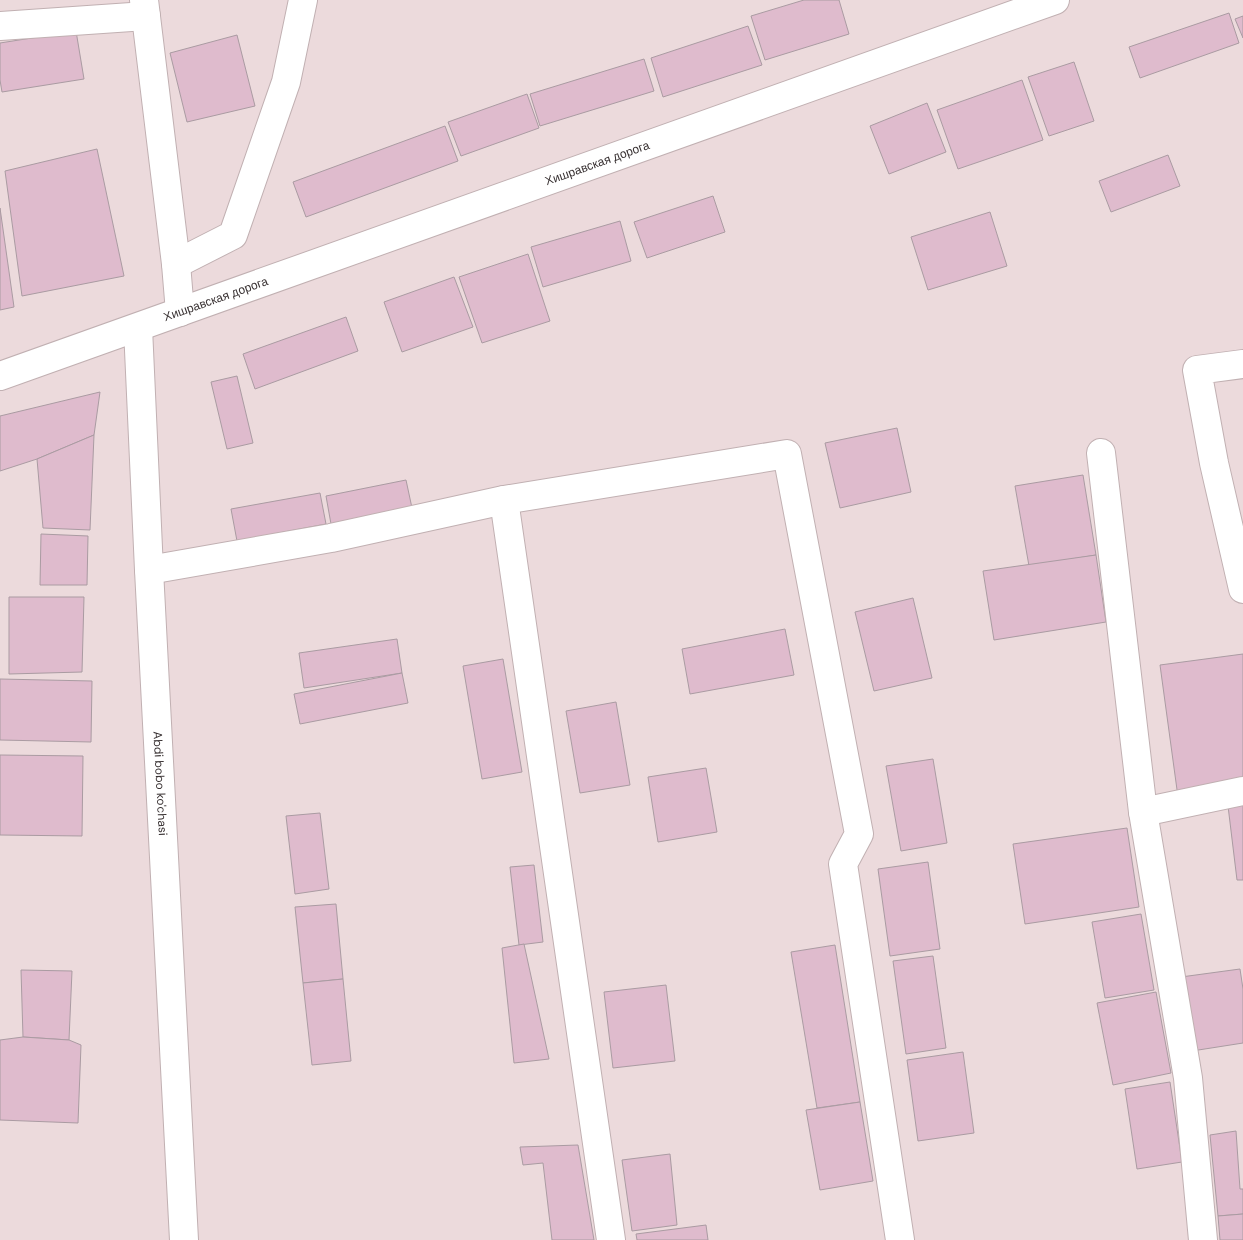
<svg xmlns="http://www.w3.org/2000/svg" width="1243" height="1240" viewBox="0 0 1243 1240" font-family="'DM Sans',sans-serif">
<rect width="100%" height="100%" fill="#ecdadc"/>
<!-- building -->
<g fill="#dfbbcd" stroke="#aa9ba2">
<path d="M804,0H839L849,34L765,60L751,16Z"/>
<path d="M1229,13L1239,43L1140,78L1129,47Z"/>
<path d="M1243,16V38L1235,19Z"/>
<path d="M748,26L762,65L663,97L651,58Z"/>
<path d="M76,31L84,79L2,92L0,80V43Z"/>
<path d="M237,35L255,106L187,122L170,53Z"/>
<path d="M644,59L654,91L540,126L530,94Z"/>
<path d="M1074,62L1094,121L1049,136L1028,77Z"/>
<path d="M1022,80L1043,140L958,169L937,110Z"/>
<path d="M527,94L539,128L461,156L448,122Z"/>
<path d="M927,103L946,152L889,174L870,126Z"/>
<path d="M445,126L458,161L306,217L293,182Z"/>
<path d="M97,149L124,276L22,296L5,171Z"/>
<path d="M1168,155L1180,186L1111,212L1099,181Z"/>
<path d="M713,196L725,232L647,258L634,222Z"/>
<path d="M0,208L14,307L0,310Z"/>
<path d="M990,212L1007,266L928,290L911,237Z"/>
<path d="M620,221L631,261L543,287L531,247Z"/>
<path d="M528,254L550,321L482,343L459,277Z"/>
<path d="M454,277L473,327L402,352L384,302Z"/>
<path d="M346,317L358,351L255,389L243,354Z"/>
<path d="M237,376L253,443L227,449L211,382Z"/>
<path d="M100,392L94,435L37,459L0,471V416Z"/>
<path d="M897,428L911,492L840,508L825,443Z"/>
<path d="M94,435L90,530L43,528L37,459Z"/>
<path d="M1083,475L1096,555L1029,566L1015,486Z"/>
<path d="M406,480L412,508L331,524L326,496Z"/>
<path d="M320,493L326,524L237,541L231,509Z"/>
<path d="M41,534L88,536L87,585H40Z"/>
<path d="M1096,555L1106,622L994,640L983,571Z"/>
<path d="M9,597H84L82,672L9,674Z"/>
<path d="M913,598L932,678L874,691L855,612Z"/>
<path d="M785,629L794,675L690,694L682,649Z"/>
<path d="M397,639L402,673L304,688L299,653Z"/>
<path d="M1243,654V788L1178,797L1160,665Z"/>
<path d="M503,659L522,772L482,779L463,666Z"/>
<path d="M402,673L408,703L300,724L294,694Z"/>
<path d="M0,679L92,681L91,742L0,740Z"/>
<path d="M616,702L630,785L580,793L566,711Z"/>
<path d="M0,755L83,756L82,836L0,835Z"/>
<path d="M933,759L947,843L901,851L886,766Z"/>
<path d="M706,768L717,832L658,842L648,777Z"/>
<path d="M1243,805V880H1237L1228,806Z"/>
<path d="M320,813L329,889L295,894L286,816Z"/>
<path d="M1127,828L1139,907L1025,924L1013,844Z"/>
<path d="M928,862L940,949L890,956L878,869Z"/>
<path d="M534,865L543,942L519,945L510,867Z"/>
<path d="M336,904L343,979L303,983L295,907Z"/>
<path d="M1141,914L1154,990L1105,998L1092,922Z"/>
<path d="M524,944L549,1059L514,1063L502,948Z"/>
<path d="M835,945L860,1102L817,1108L791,952Z"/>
<path d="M933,956L946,1048L906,1054L893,961Z"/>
<path d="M1240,969L1243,989V1043L1192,1051L1181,977Z"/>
<path d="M21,970L72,971L69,1040L23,1037Z"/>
<path d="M343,979L351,1061L312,1065L303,983Z"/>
<path d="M666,985L675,1061L613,1068L604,992Z"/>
<path d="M1156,992L1171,1073L1113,1085L1097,1003Z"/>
<path d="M23,1037L69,1040L81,1045L78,1123L0,1120V1040Z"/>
<path d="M963,1052L974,1133L918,1141L907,1060Z"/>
<path d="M1170,1082L1182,1162L1137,1169L1125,1089Z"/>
<path d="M860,1102L873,1181L820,1190L806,1110Z"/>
<path d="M1236,1131L1240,1189H1243V1214L1218,1216L1210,1135Z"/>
<path d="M578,1145L594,1240H552L543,1163L523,1165L520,1147Z"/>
<path d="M670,1154L677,1225L632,1231L622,1160Z"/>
<path d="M1243,1214V1240H1220L1218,1216Z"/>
<path d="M706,1225L708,1240H637L636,1234Z"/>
</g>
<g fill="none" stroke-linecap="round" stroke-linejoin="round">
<defs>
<g id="street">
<path d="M144,0L176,264L180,312"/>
<path d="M0,26L146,16"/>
<path d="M176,264L233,235L286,82L303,0"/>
<path d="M1243,364L1197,370L1214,463L1243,589"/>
<path d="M1101,453L1143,812L1188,1078L1203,1240"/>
<path d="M504,500L787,454L859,834L843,864L900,1240"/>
<path d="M149,570L331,538L504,500L611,1240"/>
<path d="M1143,812L1243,791"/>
</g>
<g id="secondary">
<path id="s1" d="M138,328L149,570L184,1240"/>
<path id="s2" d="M0,376L1055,0"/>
</g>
</defs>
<!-- street casing -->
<use href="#street" stroke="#c1b0b2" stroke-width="30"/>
<!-- secondary casing -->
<use href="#secondary" stroke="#c1b0b2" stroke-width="30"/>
<!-- street -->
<use href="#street" stroke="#fff" stroke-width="28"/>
<!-- secondary -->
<use href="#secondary" stroke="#fff" stroke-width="28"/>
</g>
<g text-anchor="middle" stroke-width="4" stroke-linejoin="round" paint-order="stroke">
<!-- street labels -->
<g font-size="12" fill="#383132" stroke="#fff">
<text dy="4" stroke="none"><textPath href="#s2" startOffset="634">Хишравская дорога</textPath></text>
<text dy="4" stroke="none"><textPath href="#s2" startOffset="229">Хишравская дорога</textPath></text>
<text dy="4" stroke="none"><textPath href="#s1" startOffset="456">Abdi bobo ko'chasi</textPath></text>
</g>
</g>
</svg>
